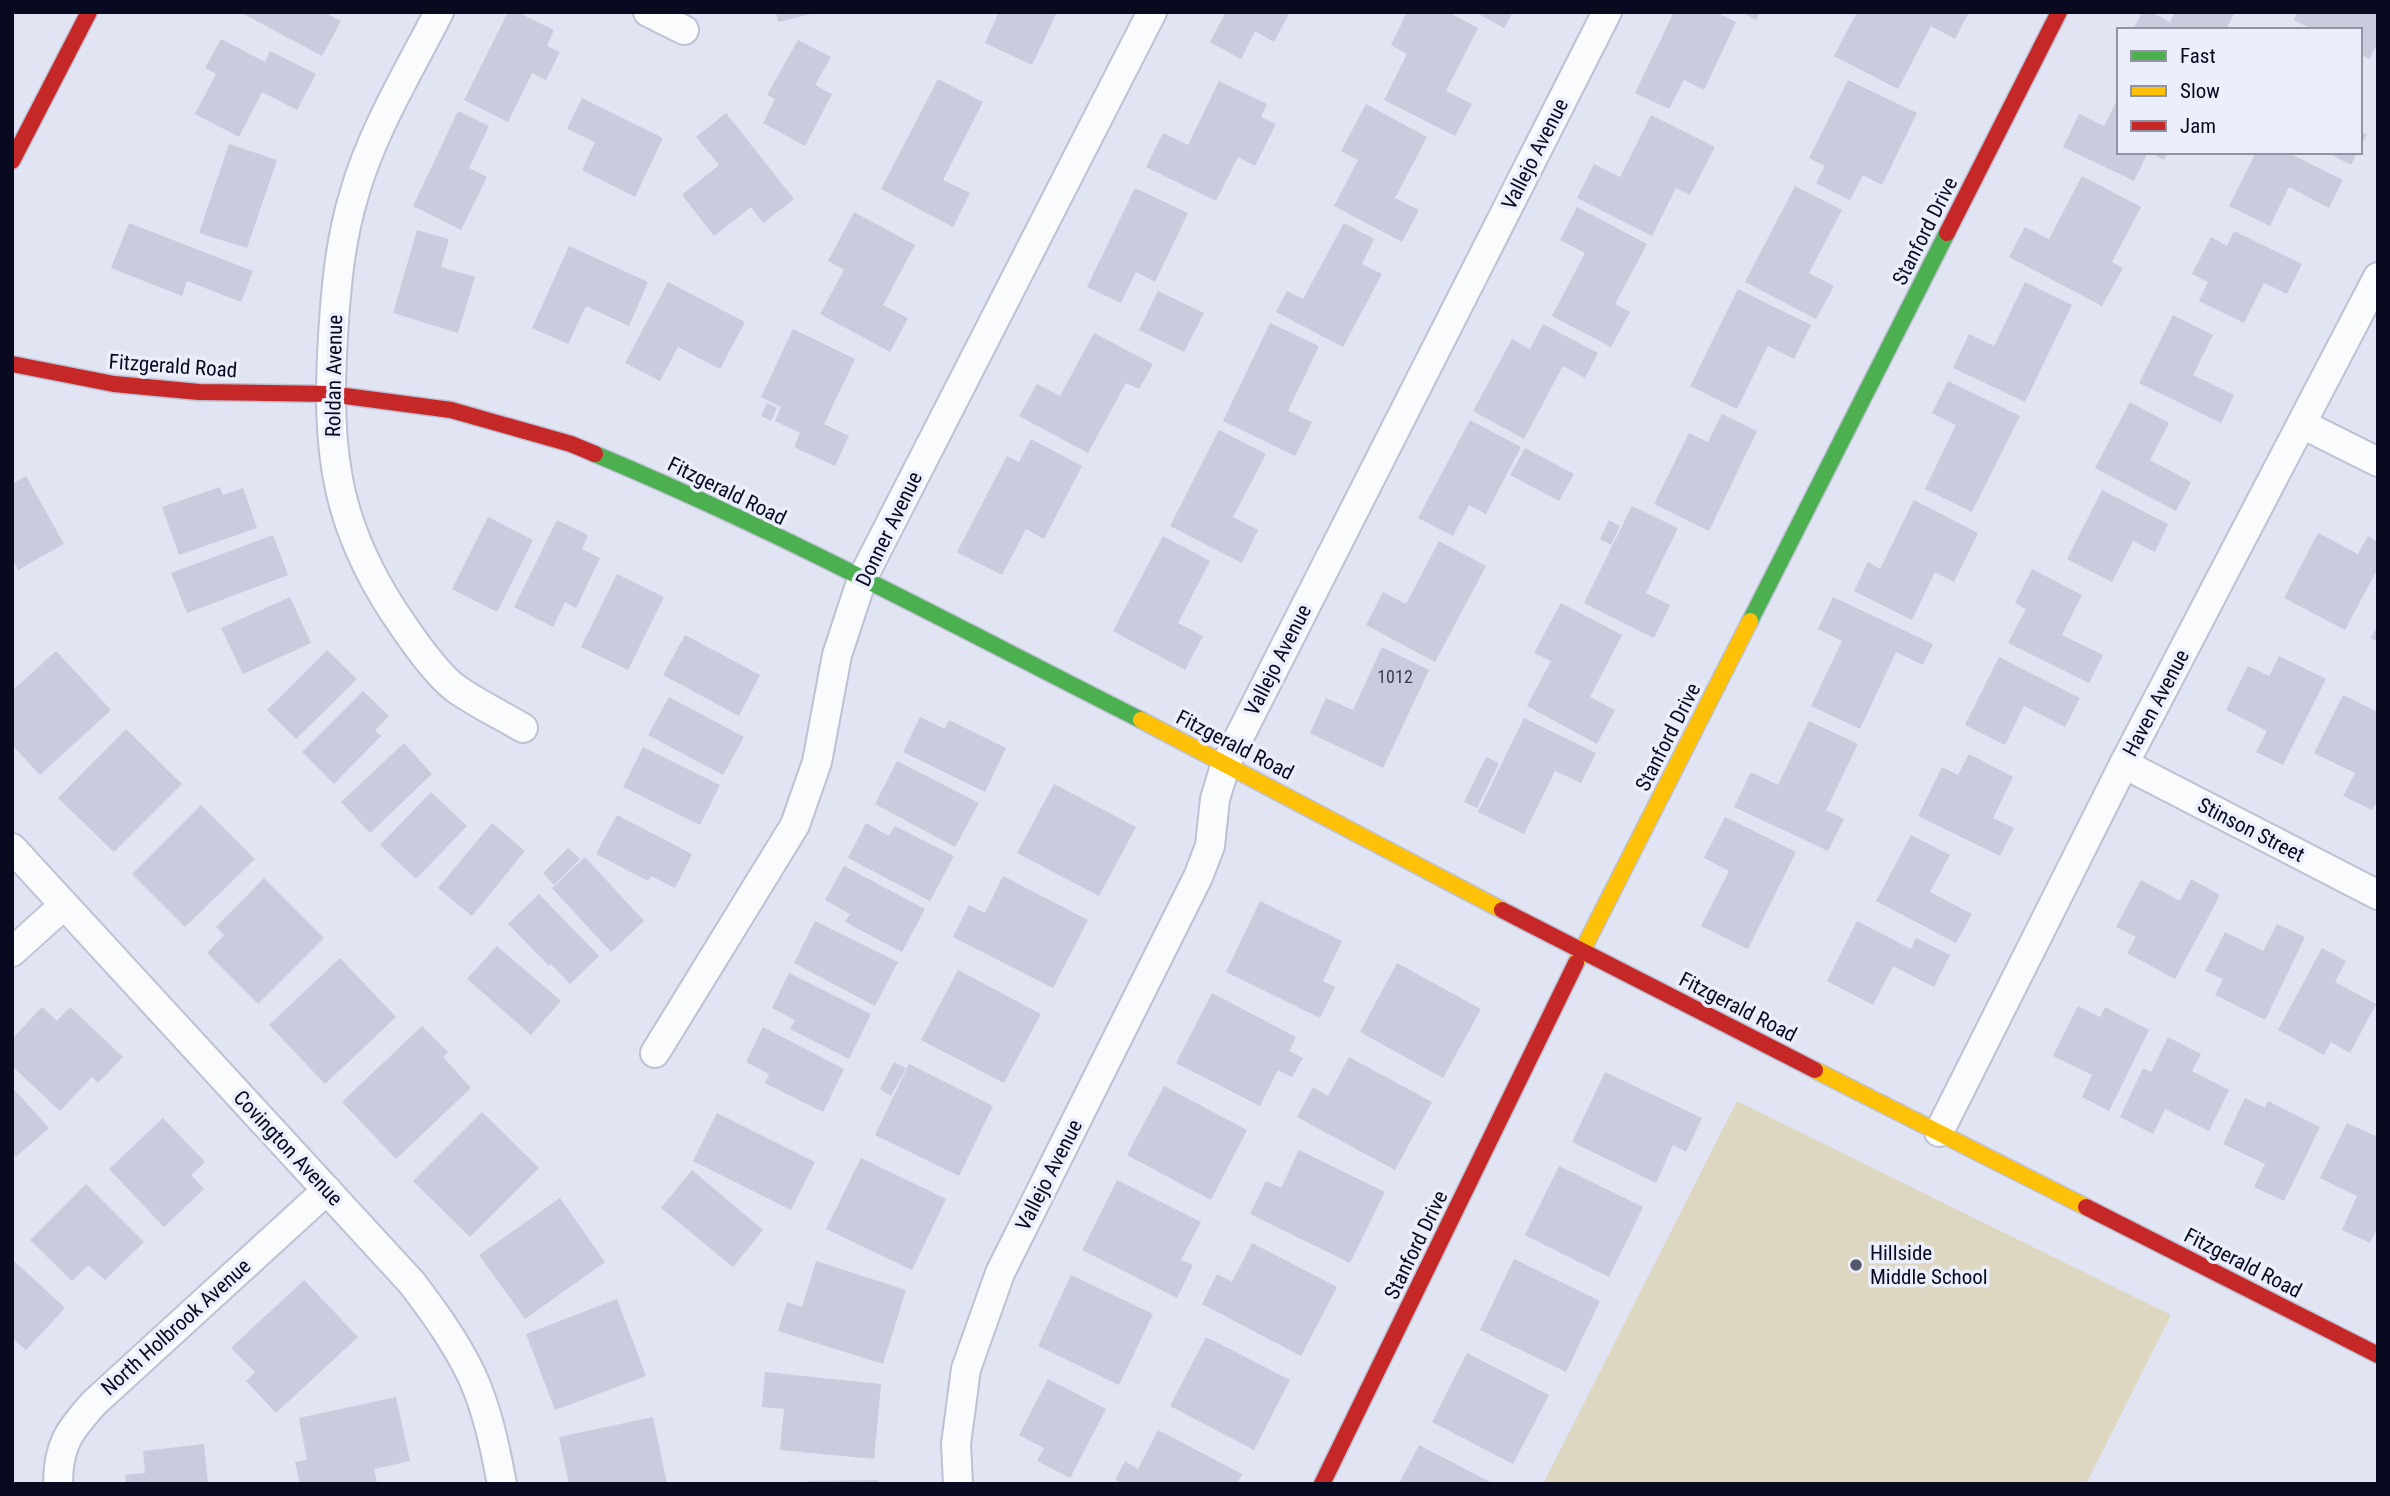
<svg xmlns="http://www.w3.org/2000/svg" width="2390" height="1496" viewBox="0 0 2390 1496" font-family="'Roboto Condensed',sans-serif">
<rect width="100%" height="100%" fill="#e1e4f2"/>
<!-- green -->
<path fill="#ddd7c2" d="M1737,1101L2171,1315L2086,1484H1543Z"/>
<!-- building -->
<g fill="#c8ccdd">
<path d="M240,12H324L341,21L322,56Z"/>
<path d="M508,12H517L554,30L547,46L560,52L546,80L532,73L508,122L464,100Z"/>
<path d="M776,12H815V13L778,22Z"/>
<path d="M999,12H1057L1032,65L985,43Z"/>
<path d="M1226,12H1290L1274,42L1255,31L1241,59L1210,42Z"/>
<path d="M1407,12H1448L1478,28L1446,91L1472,104L1455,136L1384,100L1407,54L1391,45Z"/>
<path d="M1475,12H1513L1504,28Z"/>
<path d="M1674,12H1716L1736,22L1704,90L1684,80L1669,109L1635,93Z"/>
<path d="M1741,12H1760L1756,20Z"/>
<path d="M1857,12H1873L1878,15L1879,12H1969L1955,39L1931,26L1898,89L1834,56Z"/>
<path d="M2142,12H2151L2170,22L2175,12H2235L2226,30H2133Z"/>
<path d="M2298,12H2378V43L2369,59L2360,54V30H2313L2294,20Z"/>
<path d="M221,39L265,62L270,51L316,74L297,110L262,92L239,137L195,114L216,74L205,68Z"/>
<path d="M798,40L831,57L815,85L832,94L805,146L763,123L775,99L767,95Z"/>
<path d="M938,79L983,102L943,180L970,193L953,227L881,189Z"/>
<path d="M1848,80L1917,113L1882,185L1863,175L1850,200L1816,183L1825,166L1809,158Z"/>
<path d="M1219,81L1267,104L1261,117L1276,124L1255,166L1238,157L1216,201L1146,167L1163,133L1188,145Z"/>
<path d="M2119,96V152H2148L2134,181L2063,147L2079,114L2104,126Z"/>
<path d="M582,98L663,138L635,197L582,170L595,142L567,129Z"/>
<path d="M1366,104L1427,137L1395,198L1419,210L1402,242L1334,206L1358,160L1341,151Z"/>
<path d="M458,111L489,126L469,168L487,177L461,230L413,206Z"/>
<path d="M726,113L794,199L763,223L751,207L714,236L682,195L719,165L696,137Z"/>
<path d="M1651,115L1715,147L1690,195L1676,188L1652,236L1577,198L1594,164L1620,177Z"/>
<path d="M2360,131L2367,135L2360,147Z"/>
<path d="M229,144L277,160L247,248L199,233Z"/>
<path d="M2149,152H2168L2164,160Z"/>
<path d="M2256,152H2287L2343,180L2329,208L2289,187L2270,226L2229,206Z"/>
<path d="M2326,152H2357L2351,165Z"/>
<path d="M2082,176L2141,207L2112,262L2123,268L2102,306L2009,257L2025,227L2049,239Z"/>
<path d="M1795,186L1842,210L1809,273L1834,286L1816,319L1745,282Z"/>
<path d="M1135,188L1188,213L1155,282L1136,272L1121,303L1087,287Z"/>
<path d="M1577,207L1647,244L1615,304L1630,312L1611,347L1552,316L1585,253L1560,240Z"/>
<path d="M854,212L915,245L883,305L908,318L890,352L820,314L844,270L828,261Z"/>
<path d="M129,223L253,271L241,302L187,281L182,296L111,268Z"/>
<path d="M1344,223L1374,239L1362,264L1382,274L1343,347L1276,312L1287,291L1303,299Z"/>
<path d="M417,230L449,239L441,267L475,277L458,333L393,313Z"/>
<path d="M2234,231L2302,264L2287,294L2264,283L2244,323L2199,301L2208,282L2192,274L2211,237L2227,246Z"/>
<path d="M569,246L648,282L629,326L586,306L568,344L532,328Z"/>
<path d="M668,282L745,322L720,369L678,347L660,381L625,363Z"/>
<path d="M2025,282L2072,305L2025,402L1953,368L1969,334L1994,346Z"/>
<path d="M1738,289L1811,325L1794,359L1768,346L1737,409L1690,386Z"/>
<path d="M1158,291L1204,313L1184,352L1139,330Z"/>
<path d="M2173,315L2213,335L2193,375L2234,395L2221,423L2139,383Z"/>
<path d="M1270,323L1319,346L1288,411L1312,422L1295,456L1223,421Z"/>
<path d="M1543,324L1598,353L1585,378L1563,366L1524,439L1473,411L1512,339L1530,349Z"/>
<path d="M793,329L855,359L824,424L849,436L835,466L794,447L800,433L775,421L781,407L761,397Z"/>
<path d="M1094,333L1153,364L1139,389L1126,383L1088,453L1019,416L1037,384L1060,396Z"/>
<path d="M1948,381L2020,416L1972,512L1925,489L1956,425L1932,413Z"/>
<path d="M2130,402L2169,423L2150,460L2191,482L2176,511L2095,468Z"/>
<path d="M767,403L777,408L771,421L761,416Z"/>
<path d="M1722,414L1757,431L1709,531L1654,504L1689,433L1708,442Z"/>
<path d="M1470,420L1521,447L1486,514L1469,505L1453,536L1418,518Z"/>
<path d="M1219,430L1266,454L1233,517L1258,530L1242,563L1170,526Z"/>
<path d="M1031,439L1082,466L1044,539L1026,529L1002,575L957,552L1007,456L1019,462Z"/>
<path d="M1525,448L1574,474L1559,501L1510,475Z"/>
<path d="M26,476L64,544L18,570L12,559V484Z"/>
<path d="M220,487L223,495L243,488L257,528L179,555L162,507Z"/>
<path d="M2102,490L2168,524L2155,552L2133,541L2112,582L2067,559Z"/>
<path d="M1914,500L1978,533L1954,582L1935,572L1912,620L1854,591L1868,562L1880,569Z"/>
<path d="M1632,506L1678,528L1646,593L1670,605L1654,638L1584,603Z"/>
<path d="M488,517L533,540L497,612L452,589Z"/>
<path d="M557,520L588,535L582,549L600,558L576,608L565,602L553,627L514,607Z"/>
<path d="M1609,520L1620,526L1611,545L1600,539Z"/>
<path d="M2318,533L2358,554L2368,536L2378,542V568L2345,630L2284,598Z"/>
<path d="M273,535L288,575L187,613L171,573Z"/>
<path d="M1163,536L1210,561L1178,623L1203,636L1185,670L1113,631Z"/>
<path d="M1439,541L1486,566L1435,662L1366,625L1383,592L1406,604Z"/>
<path d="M2032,569L2082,595L2062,635L2103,655L2089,683L2008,643L2026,609L2015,603Z"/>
<path d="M617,574L664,597L628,670L581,647Z"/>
<path d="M290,597L311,643L243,674L221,628Z"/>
<path d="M1833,597L1933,644L1923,665L1896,652L1860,729L1811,706L1842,641L1818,629Z"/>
<path d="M1561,603L1622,635L1590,697L1615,710L1597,744L1527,706L1551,661L1534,653Z"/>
<path d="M2378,625V642L2371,638Z"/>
<path d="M685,635L760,675L739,716L663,675Z"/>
<path d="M1382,647L1429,670L1383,768L1310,733L1326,698L1353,710Z"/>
<path d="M327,650L357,679L296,739L267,710Z"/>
<path d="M56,651L111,710L40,775L12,745V691Z"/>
<path d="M2279,656L2326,679L2283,765L2256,752L2267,731L2226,710L2248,666L2269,676Z"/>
<path d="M1999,657L2080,698L2065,727L2024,706L2005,745L1965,725Z"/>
<path d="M363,691L389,716L375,730L381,736L334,784L302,752Z"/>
<path d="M2343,695L2378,712V800L2372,810L2343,796L2355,773L2314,753Z"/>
<path d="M669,697L744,737L723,775L648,735Z"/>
<path d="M920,717L945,729L949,720L1006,748L985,792L903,752Z"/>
<path d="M1524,718L1596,753L1581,783L1555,771L1524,834L1478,812Z"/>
<path d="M1809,721L1858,744L1826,810L1844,819L1828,851L1734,807L1751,772L1778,785Z"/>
<path d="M126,729L182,784L114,852L58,798Z"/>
<path d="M404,743L432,774L370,833L341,802Z"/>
<path d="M643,747L720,785L700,825L623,787Z"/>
<path d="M1969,754L2013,777L1993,818L2014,828L2000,856L1918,816L1942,767L1958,775Z"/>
<path d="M1486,757L1499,763L1477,808L1464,802Z"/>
<path d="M897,761L979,803L955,847L875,804Z"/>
<path d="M1054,784L1136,827L1099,896L1017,853Z"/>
<path d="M431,792L467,826L416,879L380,845Z"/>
<path d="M201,805L255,859L185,927L132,874Z"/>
<path d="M617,815L692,854L675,888L651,876L648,881L596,854Z"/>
<path d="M1725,817L1796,852L1748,949L1701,926L1729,871L1704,858Z"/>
<path d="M492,823L525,851L472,916L438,888Z"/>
<path d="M866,823L889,836L895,826L954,856L930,901L848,858Z"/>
<path d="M1911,835L1950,855L1930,892L1972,914L1956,943L1876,901Z"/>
<path d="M568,848L580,859L554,885L543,873Z"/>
<path d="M585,857L644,921L611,952L552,888Z"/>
<path d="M844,866L925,909L902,952L845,922L850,914L825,900Z"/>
<path d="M1003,876L1088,920L1053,988L953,937L969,905L985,913Z"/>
<path d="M264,878L324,938L258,1004L207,953L224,935L216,927Z"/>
<path d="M2191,879L2220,895L2175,979L2127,953L2136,937L2116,927L2141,880L2180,901Z"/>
<path d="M539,894L599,956L570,984L551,964L549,966L508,924Z"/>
<path d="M1260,901L1342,941L1323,981L1335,987L1320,1018L1226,972Z"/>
<path d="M815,921L898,962L875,1006L794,963Z"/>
<path d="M1857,921L1911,949L1916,938L1950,955L1934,987L1893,966L1873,1005L1827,981Z"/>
<path d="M2277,924L2305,937L2265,1020L2215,995L2223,979L2205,971L2225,932L2263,951Z"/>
<path d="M497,946L561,1001L531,1035L467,979Z"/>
<path d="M2322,948L2346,961L2335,982L2376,1004L2350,1053L2331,1042L2324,1055L2278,1030Z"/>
<path d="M340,958L396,1017L325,1084L269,1025Z"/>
<path d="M1397,963L1481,1009L1443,1078L1360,1032Z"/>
<path d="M958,970L1041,1014L1004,1083L921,1040Z"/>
<path d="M789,973L871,1014L849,1059L790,1029L795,1020L772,1008Z"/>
<path d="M1212,993L1296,1037L1289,1051L1303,1058L1292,1077L1278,1070L1260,1106L1176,1063Z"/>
<path d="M2078,1006L2100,1017L2105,1007L2149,1030L2109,1111L2082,1097L2092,1075L2053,1056Z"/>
<path d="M42,1007L57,1021L70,1007L123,1057L98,1083L92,1077L60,1111L12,1066V1039Z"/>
<path d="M422,1026L448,1052L443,1057L471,1088L396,1159L342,1102Z"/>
<path d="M763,1027L844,1069L823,1112L765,1083L769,1074L746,1062Z"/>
<path d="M2168,1037L2201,1054L2192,1071L2229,1090L2209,1131L2165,1109L2153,1134L2120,1117L2143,1068L2151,1072Z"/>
<path d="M1349,1057L1432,1102L1395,1170L1297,1117L1313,1087L1328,1096Z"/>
<path d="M894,1062L906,1068L891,1096L880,1089Z"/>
<path d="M909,1064L993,1106L959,1176L875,1135Z"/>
<path d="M1605,1072L1702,1118L1686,1152L1673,1145L1656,1183L1572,1142Z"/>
<path d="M1164,1086L1247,1130L1211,1200L1127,1155Z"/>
<path d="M12,1087L49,1128L16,1157L12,1152Z"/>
<path d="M2245,1098L2265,1108L2268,1101L2320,1127L2284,1201L2254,1187L2265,1164L2223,1144Z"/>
<path d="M482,1112L539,1168L470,1237L413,1181Z"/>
<path d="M717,1113L815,1162L791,1210L693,1161Z"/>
<path d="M163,1118L205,1162L191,1175L204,1189L164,1227L109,1169Z"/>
<path d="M2347,1123L2378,1137V1227L2370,1243L2342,1230L2357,1196L2320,1178Z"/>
<path d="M1299,1150L1385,1192L1350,1263L1250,1214L1266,1181L1281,1188Z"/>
<path d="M861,1158L946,1199L912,1270L826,1229Z"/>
<path d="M1559,1166L1643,1207L1609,1277L1525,1235Z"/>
<path d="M692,1170L763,1230L733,1267L661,1208Z"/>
<path d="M1117,1180L1201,1222L1181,1260L1193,1265L1177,1298L1082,1250Z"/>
<path d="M86,1184L144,1242L105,1280L88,1265L72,1281L30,1240Z"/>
<path d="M560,1198L605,1262L525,1319L479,1255Z"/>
<path d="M1252,1243L1337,1287L1301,1356L1202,1304L1217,1274L1232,1282Z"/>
<path d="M12,1259L65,1308L26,1350L12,1338Z"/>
<path d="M1514,1259L1600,1301L1566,1372L1480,1330Z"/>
<path d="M816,1261L906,1290L883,1364L778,1331L787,1302L802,1307Z"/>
<path d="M1071,1275L1153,1314L1119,1385L1038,1346Z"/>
<path d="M304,1280L358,1337L276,1413L246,1381L255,1372L231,1348Z"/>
<path d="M617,1299L646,1376L555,1410L526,1334Z"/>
<path d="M1206,1337L1290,1380L1254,1450L1170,1406Z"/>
<path d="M1467,1353L1549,1395L1513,1464L1432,1422Z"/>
<path d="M765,1372L881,1384L874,1459L780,1450L784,1409L762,1407Z"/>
<path d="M1048,1379L1106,1409L1070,1478L1037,1461L1044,1448L1019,1435Z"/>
<path d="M396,1397L410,1461L374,1469L377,1483L300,1484L295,1462L307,1460L299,1418Z"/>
<path d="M653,1417L667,1484H569L559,1437Z"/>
<path d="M1158,1430L1242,1474L1237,1484H1124L1115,1480L1125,1461L1138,1469Z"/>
<path d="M204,1444L208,1484H126L125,1475L145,1473L143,1451Z"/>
<path d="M1419,1445L1494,1484H1399Z"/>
<path d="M878,1480L879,1484H807V1481Z"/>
</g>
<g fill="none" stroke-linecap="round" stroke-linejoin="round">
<defs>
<g id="street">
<path d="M439,12C410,69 371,133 354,195C340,241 336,288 333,336C326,453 335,529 404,627C417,646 437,674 455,688C476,703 501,715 523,728"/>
<path d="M648,12L684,30"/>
<path d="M2302,424L2378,462"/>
<path d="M2124,764L2378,895"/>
<path d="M12,848L412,1283C434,1312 455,1341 471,1374C487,1408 495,1447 502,1484"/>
<path d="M12,952L64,905"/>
<path d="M655,1053L795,825L817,762L837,655L862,579L1152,12"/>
<path d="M1939,1132L2124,764L2378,277"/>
<path d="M58,1484C58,1445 69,1431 94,1403L327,1190"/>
<path d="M958,1484L956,1444L966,1369L1000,1273L1198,877L1210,846L1215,799L1226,763L1607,12"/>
</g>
<g id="fast">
<path d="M595,454C782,532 961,629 1141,720"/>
<path d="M1750,621L1947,233"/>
</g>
<g id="slow">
<path d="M1141,720L1502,910"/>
<path d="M1576,963L1750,621"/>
<path d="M1815,1070L2086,1207"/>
</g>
<g id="jam">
<path d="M12,161L89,12"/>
<path d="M1947,233L2059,12"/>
<path d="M12,364L114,384L199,392L330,394L451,410L571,444L595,454"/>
<path d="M1502,910L1815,1070"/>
<path d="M2086,1207L2378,1355"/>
<path d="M1322,1484L1576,963"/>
</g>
</defs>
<!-- street casing -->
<use href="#street" stroke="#bec1d3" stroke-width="32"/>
<!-- fast casing -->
<use href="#fast" stroke="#bec1d3" stroke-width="19"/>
<!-- slow casing -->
<use href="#slow" stroke="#bec1d3" stroke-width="19"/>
<!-- jam casing -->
<use href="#jam" stroke="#bec1d3" stroke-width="19"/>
<!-- street -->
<use href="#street" stroke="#fafbfd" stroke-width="28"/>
<!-- fast -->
<use href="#fast" stroke="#4caf50" stroke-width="16"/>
<!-- slow -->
<use href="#slow" stroke="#ffc107" stroke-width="16"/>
<!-- jam -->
<use href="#jam" stroke="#c62828" stroke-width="16"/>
</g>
<!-- markers -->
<circle fill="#545769" stroke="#ebeefb" stroke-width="2.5" cx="1856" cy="1265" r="7"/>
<g text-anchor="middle" stroke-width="7" stroke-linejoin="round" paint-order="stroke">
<!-- number labels -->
<g font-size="18" fill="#393c50">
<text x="1395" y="683">1012</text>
</g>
<!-- street labels -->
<g font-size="21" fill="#080b1f" stroke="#ebeefb">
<text transform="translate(1535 154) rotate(-63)" y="7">Vallejo Avenue</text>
<text transform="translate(1925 231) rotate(-63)" y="7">Stanford Drive</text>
<text transform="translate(173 366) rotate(4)" y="7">Fitzgerald Road</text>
<text transform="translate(334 376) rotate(-89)" y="7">Roldan Avenue</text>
<text transform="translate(727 491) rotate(26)" y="7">Fitzgerald Road</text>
<text transform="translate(889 529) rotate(-64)" y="7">Donner Avenue</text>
<text transform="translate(1278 660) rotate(-63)" y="7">Vallejo Avenue</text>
<text transform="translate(2156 703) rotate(-62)" y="7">Haven Avenue</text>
<text transform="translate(1668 737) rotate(-63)" y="7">Stanford Drive</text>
<text transform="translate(1235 745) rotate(27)" y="7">Fitzgerald Road</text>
<text transform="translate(2251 830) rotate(27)" y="7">Stinson Street</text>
<text transform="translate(1738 1007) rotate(27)" y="7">Fitzgerald Road</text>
<text transform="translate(288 1148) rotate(47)" y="7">Covington Avenue</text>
<text transform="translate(1049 1175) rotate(-63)" y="7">Vallejo Avenue</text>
<text transform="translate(1416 1245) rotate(-64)" y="7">Stanford Drive</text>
<text transform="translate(2243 1263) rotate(27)" y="7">Fitzgerald Road</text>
<text transform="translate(176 1327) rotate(-42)" y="7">North Holbrook Avenue</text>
</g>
<!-- poi labels -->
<g font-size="21" fill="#080b1f" stroke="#ebeefb" text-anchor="start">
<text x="1870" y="1260">Hillside<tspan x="1870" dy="24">Middle School</tspan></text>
</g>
</g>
<!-- border -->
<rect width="2390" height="1496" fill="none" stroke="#080b1f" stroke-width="28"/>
<!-- legend -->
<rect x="2117" y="28" width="245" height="126" fill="#ebeefb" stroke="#9093a3" stroke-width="2"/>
<rect x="2131" y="51" width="35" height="10" fill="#4caf50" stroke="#9093a3" stroke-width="2"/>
<text x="2180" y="63" font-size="21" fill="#080b1f">Fast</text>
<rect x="2131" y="86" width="35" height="10" fill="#ffc107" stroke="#9093a3" stroke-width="2"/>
<text x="2180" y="98" font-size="21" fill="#080b1f">Slow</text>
<rect x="2131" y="121" width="35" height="10" fill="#c62828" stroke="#9093a3" stroke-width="2"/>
<text x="2180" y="133" font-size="21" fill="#080b1f">Jam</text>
</svg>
